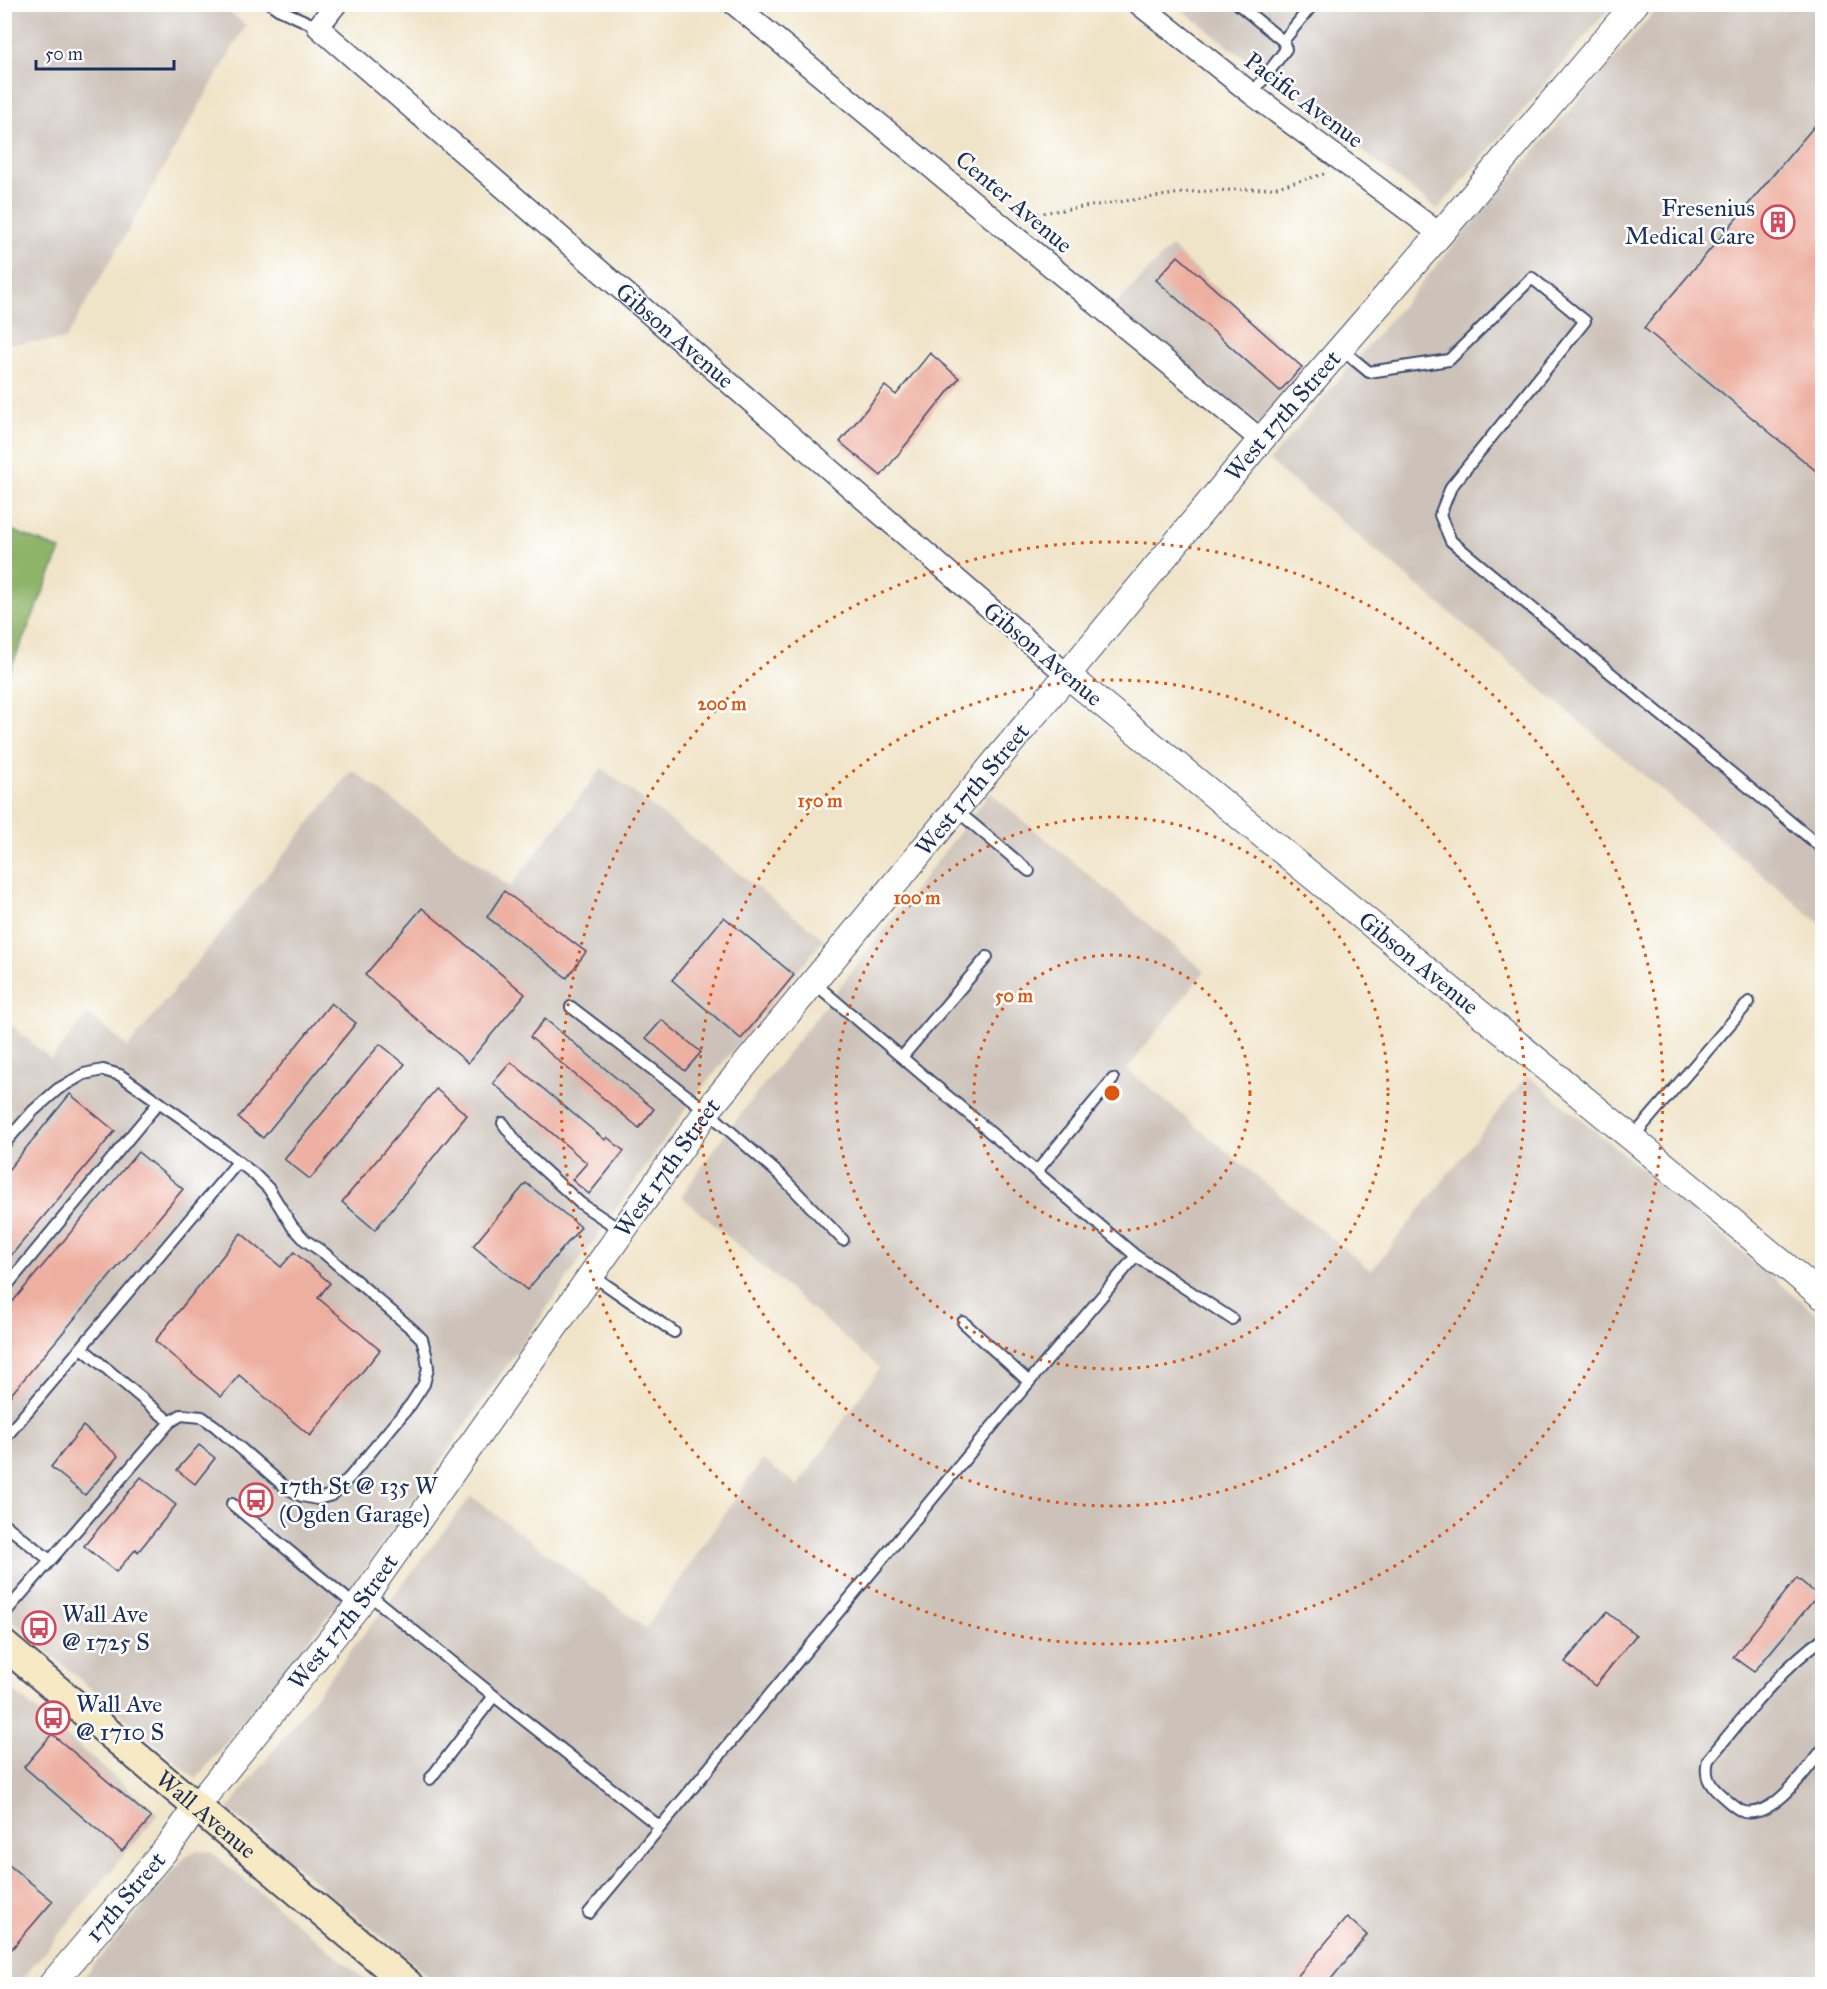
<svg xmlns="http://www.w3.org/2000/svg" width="1827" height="1989" viewBox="0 0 1827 1989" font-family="'IM FELL Great Primer',serif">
<rect width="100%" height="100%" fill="#fff"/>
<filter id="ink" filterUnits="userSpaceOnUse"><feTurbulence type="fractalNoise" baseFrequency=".0167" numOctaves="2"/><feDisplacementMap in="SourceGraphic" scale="12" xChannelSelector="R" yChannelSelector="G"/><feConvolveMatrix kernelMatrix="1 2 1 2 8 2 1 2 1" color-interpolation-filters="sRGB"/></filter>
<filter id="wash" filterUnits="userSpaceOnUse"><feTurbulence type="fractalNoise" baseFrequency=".008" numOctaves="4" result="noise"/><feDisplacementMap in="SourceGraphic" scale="24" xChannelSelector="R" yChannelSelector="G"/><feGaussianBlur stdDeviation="1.35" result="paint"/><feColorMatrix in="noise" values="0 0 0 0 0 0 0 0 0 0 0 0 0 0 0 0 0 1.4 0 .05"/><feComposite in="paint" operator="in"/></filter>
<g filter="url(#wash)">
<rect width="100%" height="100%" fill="#f0e4c8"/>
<!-- industrial -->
<g fill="#ccc2b9">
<path d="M5,4L221,5L246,25L65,340L5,344Z"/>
<path d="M1176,5H1612L1438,210Z"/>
<path d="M1660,5H1822V925L1269,461Z"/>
<path d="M1171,247L1308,370L1261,426L1113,307Z"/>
<path d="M602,768L824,939L690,1103L358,1579L196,1779L5,1615L4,1019L51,1059L88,1014L128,1047L352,770L510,887Z"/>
<path d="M990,793L1205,971L1127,1069L1371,1271L1527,1075L1822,1318V1984H438L228,1809L471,1496L646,1628L762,1460L798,1486L880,1368L681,1196L725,1134Z"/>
<path d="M4,1683L158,1814L18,1984H4Z"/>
<path d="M198,1850L211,1852L370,1984H78L186,1856Z"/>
</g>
<!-- forest -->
<path fill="#8eb469" stroke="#547264" stroke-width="1.5" d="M11,530L61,550L5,682L4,534Z"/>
<g id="blocks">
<!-- building -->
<g fill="#edafa0">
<path d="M1822,117V476L1644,328Z"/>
<path d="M1178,256L1302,367L1280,391L1156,280Z"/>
<path d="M930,353L959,378L881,476L840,442L885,386L896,395Z"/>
<path d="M504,891L586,952L567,978L487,917Z"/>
<path d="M422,908L525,994L468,1063L365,975Z"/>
<path d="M724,917L794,975L741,1039L672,980Z"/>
<path d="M331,1003L356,1023L263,1138L238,1118Z"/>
<path d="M545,1019L654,1109L639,1128L530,1037Z"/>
<path d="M662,1020L701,1052L685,1071L646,1038Z"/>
<path d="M380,1044L405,1064L310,1179L284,1159Z"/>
<path d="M511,1062L605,1140L607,1137L624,1151L589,1194L572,1180L587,1163L493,1083Z"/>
<path d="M436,1089L467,1115L375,1230L342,1202Z"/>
<path d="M70,1094L115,1131L4,1264V1175Z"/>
<path d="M138,1152L183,1189L4,1403V1312Z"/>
<path d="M526,1183L581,1227L527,1290L473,1246Z"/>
<path d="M241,1233L281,1267L294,1252L330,1283L318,1298L380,1350L310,1436L239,1375L221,1397L155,1341Z"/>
<path d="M83,1426L118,1456L85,1495L51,1467Z"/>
<path d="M199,1445L215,1458L195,1484L177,1470Z"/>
<path d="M141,1477L176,1505L138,1552L136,1549L116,1572L84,1546Z"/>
<path d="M1797,1578L1818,1595L1754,1672L1733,1657Z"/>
<path d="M1607,1612L1636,1635L1595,1686L1565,1662Z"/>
<path d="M52,1734L151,1818L122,1851L24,1767Z"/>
<path d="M4,1861L53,1901L4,1958Z"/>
<path d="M1347,1917L1367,1935L1327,1984H1291Z"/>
</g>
</g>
</g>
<g filter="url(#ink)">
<use href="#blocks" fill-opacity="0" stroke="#3b4a6e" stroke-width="1.5"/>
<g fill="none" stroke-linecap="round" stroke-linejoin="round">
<defs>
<g id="service">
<path d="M271,4L278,9L318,27"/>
<path d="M1238,4L1283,41L1286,49L1252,94"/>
<path d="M1283,41L1313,4"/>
<path d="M1340,348L1369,372L1449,360L1532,278L1585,321L1451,487L1440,515L1451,541L1822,848"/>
<path d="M956,810L1029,871"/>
<path d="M813,982L1136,1256L1232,1319"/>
<path d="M571,1007L707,1111L780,1175L843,1240"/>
<path d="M902,1057L987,957"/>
<path d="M503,1123L523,1151L580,1203L622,1231"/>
<path d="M1632,1138L1749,1002"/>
<path d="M4,1144L33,1111L58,1089L84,1074L103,1070L120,1075L186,1121L254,1174L269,1189L292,1226L305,1240L324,1253L413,1330L422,1339L426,1354L428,1368L424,1384L411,1404L350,1477L332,1495L317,1499L302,1496L285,1487L215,1426L202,1417L181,1415L170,1422L4,1614"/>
<path d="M1037,1171L1113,1079"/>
<path d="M592,1275L674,1332"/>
<path d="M4,1289L159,1102"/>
<path d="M963,1322L1029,1382"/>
<path d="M82,1348L170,1422"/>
<path d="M4,1439L238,1162"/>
<path d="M232,1504L357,1607"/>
<path d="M4,1524L50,1560"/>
<path d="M367,1593L494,1696"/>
<path d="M1822,1639C1777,1672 1744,1717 1708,1760C1704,1776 1709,1785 1722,1796C1728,1801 1737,1810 1744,1812C1774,1818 1806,1770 1822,1750"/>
<path d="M430,1779L494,1696L660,1827"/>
<path d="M589,1913L1029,1382L1136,1256"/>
</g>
<g id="minor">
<path id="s1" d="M336,4L318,27L1066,674"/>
<path d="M734,4L1261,440"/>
<path d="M1139,4L1252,94L1440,234"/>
</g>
<g id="tertiary">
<path id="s2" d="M1066,674L1632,1138L1822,1296"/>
<path id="s3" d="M52,1984L172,1842L196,1807L357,1607L707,1111L1261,440L1440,234L1635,4"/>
</g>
<g id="secondary">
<path id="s4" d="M4,1645L408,1984"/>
</g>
</defs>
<!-- service casing -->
<use href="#service" stroke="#3b4a6e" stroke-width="14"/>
<!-- minor casing -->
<use href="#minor" stroke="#3b4a6e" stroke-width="24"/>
<!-- tertiary casing -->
<use href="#tertiary" stroke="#3b4a6e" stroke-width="28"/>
<!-- secondary casing -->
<use href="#secondary" stroke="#3b4a6e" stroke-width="32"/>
<!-- path -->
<path stroke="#3b4a6e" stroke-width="3" stroke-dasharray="1.5 4.5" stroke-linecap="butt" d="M1020,216L1189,192L1273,188L1328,173"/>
<!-- service -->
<use href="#service" stroke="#fff" stroke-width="10"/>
<!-- minor -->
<use href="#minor" stroke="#fff" stroke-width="21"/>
<!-- tertiary -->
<use href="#tertiary" stroke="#fff" stroke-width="26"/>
<!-- secondary -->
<use href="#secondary" stroke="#f7e9c3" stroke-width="28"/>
</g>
</g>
<!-- distance rings -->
<g fill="none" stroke="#de5710" stroke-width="3" stroke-dasharray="3 6">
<circle cx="1112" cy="1093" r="138"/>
<circle cx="1112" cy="1093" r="276"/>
<circle cx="1112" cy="1093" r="413"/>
<circle cx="1112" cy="1093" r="551"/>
</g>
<!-- icons -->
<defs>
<symbol id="building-ring" viewBox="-11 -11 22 22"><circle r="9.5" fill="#fff" stroke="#d1495b" stroke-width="1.5"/><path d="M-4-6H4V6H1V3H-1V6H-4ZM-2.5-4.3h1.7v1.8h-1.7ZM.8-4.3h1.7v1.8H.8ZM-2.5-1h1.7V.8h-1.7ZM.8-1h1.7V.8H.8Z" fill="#d1495b"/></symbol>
<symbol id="bus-ring" viewBox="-11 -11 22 22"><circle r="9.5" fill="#fff" stroke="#d1495b" stroke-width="1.5"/><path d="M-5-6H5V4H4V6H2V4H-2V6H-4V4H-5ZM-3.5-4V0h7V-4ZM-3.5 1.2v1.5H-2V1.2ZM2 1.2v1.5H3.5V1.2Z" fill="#d1495b"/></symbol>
</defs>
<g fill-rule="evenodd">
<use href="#building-ring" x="1759" y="203" width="38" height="38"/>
<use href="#bus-ring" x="237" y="1481" width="38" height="38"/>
<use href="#bus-ring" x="20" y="1609" width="38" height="38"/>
<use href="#bus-ring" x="34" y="1699" width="38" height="38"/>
</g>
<g text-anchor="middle" stroke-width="5" stroke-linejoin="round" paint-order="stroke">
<!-- street labels -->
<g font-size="24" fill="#1b2f5e" stroke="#fff">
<text transform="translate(1304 100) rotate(37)" y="8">Pacific Avenue</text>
<text transform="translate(1014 202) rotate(40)" y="8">Center Avenue</text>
<text dy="8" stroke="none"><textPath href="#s1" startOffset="501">Gibson Avenue</textPath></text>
<text dy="8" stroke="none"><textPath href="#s3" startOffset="1995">West 17th Street</textPath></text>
<text transform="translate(1043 654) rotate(40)" y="8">Gibson Avenue</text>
<text dy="8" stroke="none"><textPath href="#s3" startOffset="1509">West 17th Street</textPath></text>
<text dy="8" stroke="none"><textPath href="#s2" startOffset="456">Gibson Avenue</textPath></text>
<text dy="8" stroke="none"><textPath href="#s3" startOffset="1023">West 17th Street</textPath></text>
<text dy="8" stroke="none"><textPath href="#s3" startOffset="465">West 17th Street</textPath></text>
<text dy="8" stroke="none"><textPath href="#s4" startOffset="264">Wall Avenue</textPath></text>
<text dy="8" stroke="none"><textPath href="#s3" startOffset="114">17th Street</textPath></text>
</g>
<!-- poi labels -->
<g font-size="24" fill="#1b2f5e" stroke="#fff" text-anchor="start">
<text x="1755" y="216" text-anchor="end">Fresenius<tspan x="1755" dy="28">Medical Care</tspan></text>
<text x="279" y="1494">17th St @ 135 W<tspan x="279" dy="28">(Ogden Garage)</tspan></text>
<text x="62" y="1622">Wall Ave<tspan x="62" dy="28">@ 1725 S</tspan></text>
<text x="76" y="1712">Wall Ave<tspan x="76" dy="28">@ 1710 S</tspan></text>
</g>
</g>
<circle cx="1112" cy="1093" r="9" fill="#de5710" stroke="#fff" stroke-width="3"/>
<g font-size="18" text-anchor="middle" font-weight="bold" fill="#de5710" stroke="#fff" stroke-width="5" stroke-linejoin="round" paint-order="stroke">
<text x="722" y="710">200 m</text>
<text x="820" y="807">150 m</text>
<text x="917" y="904">100 m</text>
<text x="1014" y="1002">50 m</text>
</g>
<!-- margin -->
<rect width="1827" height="1989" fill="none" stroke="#fff" stroke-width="24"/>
<!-- scale -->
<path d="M36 60v9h138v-9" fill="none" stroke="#1b2f5e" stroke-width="3"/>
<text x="45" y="60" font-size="18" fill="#1b2f5e" stroke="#ffffff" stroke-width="4.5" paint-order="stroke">50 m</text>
</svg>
